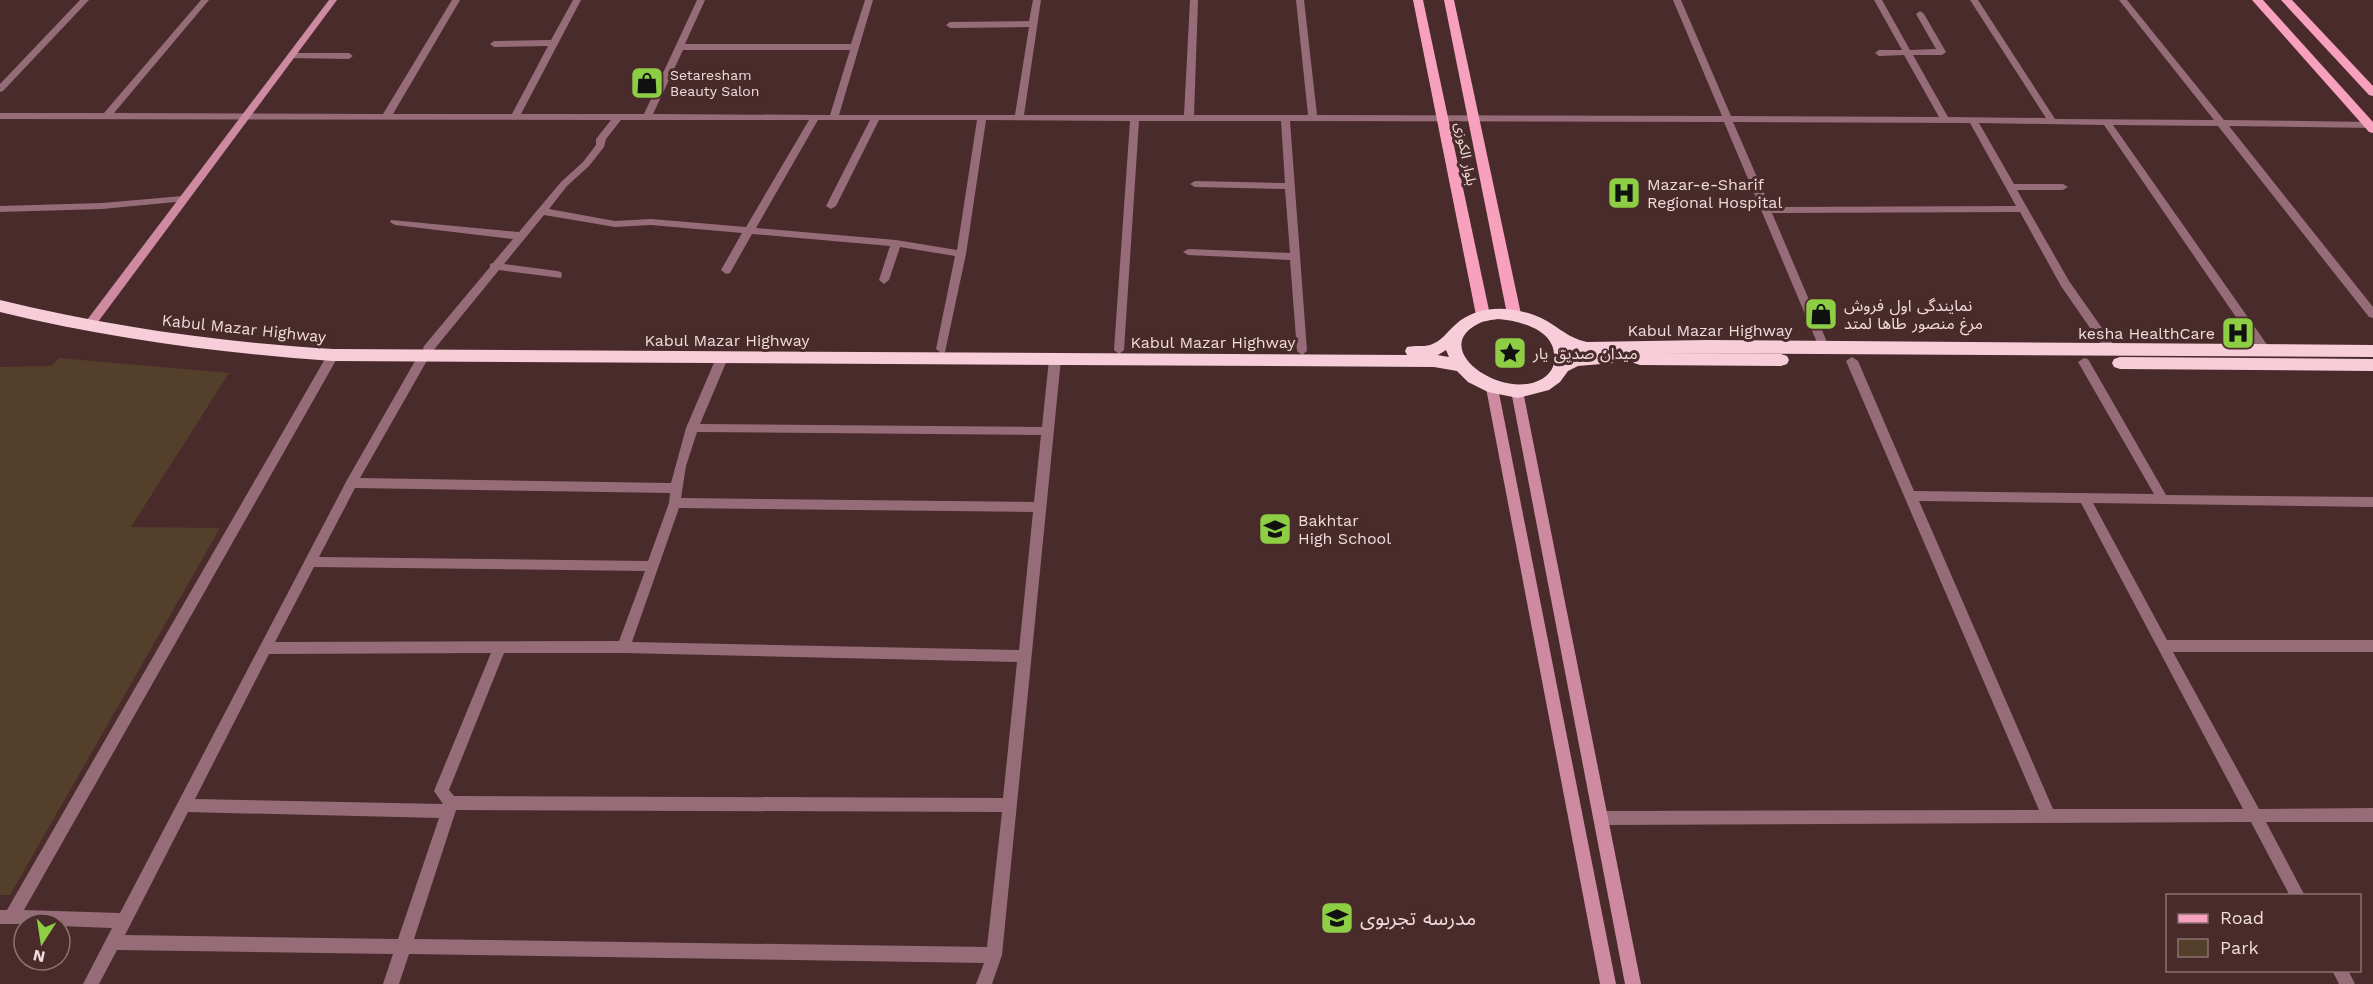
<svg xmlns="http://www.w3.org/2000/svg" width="2373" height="984" viewBox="0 0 2373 984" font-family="'Work Sans','Noto Sans Arabic',sans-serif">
<rect width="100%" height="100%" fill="#492b2b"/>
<!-- green -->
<path fill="#543f2b" d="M59,358L229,373L131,527L220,528L10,895H0V367L51,366Z"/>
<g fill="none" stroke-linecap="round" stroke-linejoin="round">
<!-- street -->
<g fill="#966c79" fill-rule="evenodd">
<path d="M80,0H89L3,91L0,92V84Z"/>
<path d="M201,0H209L114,113L383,114L452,0H460L393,114H512L548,46L494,47L490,44L494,41L551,40L573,0H581L521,114H644L697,0H705L685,44H851L865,0H873L839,115H1015L1029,27L950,28L946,25L950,22L1029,21L1033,0H1041L1024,115H1184L1190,0H1198L1194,115H1308L1296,0H1304L1317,115L1722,116L1673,0H1681L1731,116L1939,117L1904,55L1879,56L1875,53L1879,50H1902L1874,0H1882L1910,50L1936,49L1916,14L1920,11L1924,14L1946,52L1942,55H1913L1948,117L2046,118L1970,0H1978L2055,119L2214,120L2119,0H2127L2224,120L2373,122V128L2229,126L2373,307V318L2369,317L2218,126L2113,125L2268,346L2269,349L2268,352H2260L2104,125L1979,123L2014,184H2063L2068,187L2063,190H2017L2069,281L2116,348L2117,351L2116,354H2108L2061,286L2020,212L1772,213L1830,349L1825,353L1821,352L1724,122L1290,121L1307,351L1302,355L1297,351L1290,260L1188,255L1183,252L1188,249L1290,253L1285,189L1195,187L1190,184L1195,181L1285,183L1281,121H1139L1124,350L1119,354L1114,350L1130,121L986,120L966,254L945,352L941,353L936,349L955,256L900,247L889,280L884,284L879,280L890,246L752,234L730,273L726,274L721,270L742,233L651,225L615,227L544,215L504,264L557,271L561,272L562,275L561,278L499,270L432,352H424L423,349L424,346L490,267V264L493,263L513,239L395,225L390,222L391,220L519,232L561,182L583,162L596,145V139L611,120L0,119V113H104ZM683,50H850L830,115L653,114ZM621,120H809L746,227L651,219L615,221L549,209L567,186L589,166L604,147L606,139ZM818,120H870L826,206L831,209L836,206L879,120H977L957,250L896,240L756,228ZM1733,122L1970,123L2016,206L1770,207Z"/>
<path d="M291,53H349L353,56L349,59L288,58V54Z"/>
<path d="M183,196L188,199L186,201L102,209L0,212V206L102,203Z"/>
<path d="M333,351L339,355L24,910L120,913L347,480L419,354L423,353L429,357L360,478L671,483L686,428L716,358L722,354L728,358L700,424L1042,427L1049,359L1055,355L1061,359L1002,955L992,984H976L984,963L409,954L399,984H383L393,954L117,950L99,984H83L112,928L60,926V924H0V910H7L329,352ZM697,432L1041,435L1034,502L681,498L686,466ZM355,488L670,493L669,503L648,561L319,557ZM679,508L1033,512L1019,650L632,642ZM314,567L645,571L619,641L275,642ZM491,653L434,791L443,804L195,799L269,654ZM504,653H624L1017,662L1003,798L454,796L449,790ZM456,810L1002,812L987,947L414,939ZM188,812L439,818L398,939L125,935Z"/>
<path d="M1852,357L1858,361L1914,491L2154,494L2078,362L2084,358L2088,359L2166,495L2373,497V507L2093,503L2167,640H2373V652H2173L2259,809L2373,808V822H2266L2305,896H2290L2251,822L1601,825L1596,823L1594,818L1596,813L1601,811L2039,810L1846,361ZM1919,501L2081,503L2243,809H2053Z"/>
<path d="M2332,970H2348L2355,984H2339Z"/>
</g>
<!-- secondary -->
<g fill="#cd8aa0" fill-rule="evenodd">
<path d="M329,0H337L92,330H84L83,327L84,324Z"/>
<path d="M1492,384L1498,388L1616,984H1600L1486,388Z"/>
<path d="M1517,387L1523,391L1641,984H1625L1511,391Z"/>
</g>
<!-- primary -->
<g fill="#f7a1be" fill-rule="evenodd">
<path d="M1413,0H1423L1490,315L1483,320L1476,315Z"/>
<path d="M1444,0H1454L1521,314L1514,319L1507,314Z"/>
<path d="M2252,0H2263L2373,122V133L2369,132Z"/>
<path d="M2281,0H2292L2373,86V96L2369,95Z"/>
</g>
<!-- highway -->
<g fill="#f7cdd9" fill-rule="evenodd">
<path d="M0,300C110,327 220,342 333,349L1407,355L1405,351L1407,347C1415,345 1423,347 1430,345C1442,341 1447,332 1455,325C1477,305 1507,306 1534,315C1554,322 1566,338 1587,342L1707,340L2373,345V357L1640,353L1781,354L1787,356L1789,360L1787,364L1781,366L1640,365L1634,363L1632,359L1634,355L1640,353L1609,354L1615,359L1613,363L1578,366L1568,371L1560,382L1549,390L1518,398L1488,392L1468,382L1457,371L1434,367L333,361C220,353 110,339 0,312ZM1498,319C1521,321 1558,330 1554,361C1554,369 1548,375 1542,379C1504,401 1430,351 1476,325C1482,321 1491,320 1498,319ZM1446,350L1449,357L1437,355H1438ZM1570,351H1571L1586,354L1571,355Z"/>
<path d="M2120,357L2373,359V371L2120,369L2114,367L2112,363L2114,359Z"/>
</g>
</g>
<!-- icons -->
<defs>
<symbol id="shop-square" viewBox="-11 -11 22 22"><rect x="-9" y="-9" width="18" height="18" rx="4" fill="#8dce44" stroke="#492b2b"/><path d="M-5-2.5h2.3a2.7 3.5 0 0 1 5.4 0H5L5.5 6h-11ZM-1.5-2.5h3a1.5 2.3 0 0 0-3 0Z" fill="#111"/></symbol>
<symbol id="hospital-square" viewBox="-11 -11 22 22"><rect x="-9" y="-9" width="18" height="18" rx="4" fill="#8dce44" stroke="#492b2b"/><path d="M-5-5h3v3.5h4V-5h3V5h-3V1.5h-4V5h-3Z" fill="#111"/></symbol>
<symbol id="sight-square" viewBox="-11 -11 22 22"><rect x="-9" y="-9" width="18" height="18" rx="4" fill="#8dce44" stroke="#492b2b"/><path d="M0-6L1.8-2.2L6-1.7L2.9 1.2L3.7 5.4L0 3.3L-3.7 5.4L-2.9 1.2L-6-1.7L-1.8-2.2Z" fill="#111"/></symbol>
<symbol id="school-square" viewBox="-11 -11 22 22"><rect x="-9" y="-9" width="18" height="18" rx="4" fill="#8dce44" stroke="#492b2b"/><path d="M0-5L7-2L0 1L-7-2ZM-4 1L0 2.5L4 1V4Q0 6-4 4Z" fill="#111"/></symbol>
</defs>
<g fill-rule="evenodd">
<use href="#shop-square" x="628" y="64" width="38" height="38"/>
<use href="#hospital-square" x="1605" y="174" width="38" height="38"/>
<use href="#shop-square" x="1802" y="295" width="38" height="38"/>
<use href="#hospital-square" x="2219" y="314" width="38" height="38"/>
<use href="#sight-square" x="1491" y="334" width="38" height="38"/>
<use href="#school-square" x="1256" y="510" width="38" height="38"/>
<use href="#school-square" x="1318" y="899" width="38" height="38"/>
</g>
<g text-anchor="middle" stroke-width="6" stroke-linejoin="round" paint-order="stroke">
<!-- far-poi labels -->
<g font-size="14" fill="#f0dcdb" stroke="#492b2b" text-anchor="start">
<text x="670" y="80">Setaresham<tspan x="670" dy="16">Beauty Salon</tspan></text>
</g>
<!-- far-street labels -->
<g font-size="14" fill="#f0dcdb" stroke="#492b2b">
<text transform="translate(1466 154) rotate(79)" y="5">بلوار الکوزی</text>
</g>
<!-- poi labels -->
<g font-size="16" fill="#f0dcdb" stroke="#492b2b" text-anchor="start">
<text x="1647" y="190">Mazar-e-Sharif<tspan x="1647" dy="18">Regional Hospital</tspan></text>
<text x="1844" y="311">نمایندگی اول فروش<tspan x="1844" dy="18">مرغ منصور طاها لمتد</tspan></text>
<text x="2215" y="339" text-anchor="end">kesha HealthCare</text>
<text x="1533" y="359">میدان صدیق یار</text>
<text x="1298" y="526">Bakhtar<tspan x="1298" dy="18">High School</tspan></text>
</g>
<!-- street labels -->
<g font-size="16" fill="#f0dcdb" stroke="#492b2b">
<text transform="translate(244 328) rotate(6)" y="6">Kabul Mazar Highway</text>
<text x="1710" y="336">Kabul Mazar Highway</text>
<text x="727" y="346">Kabul Mazar Highway</text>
<text x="1213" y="348">Kabul Mazar Highway</text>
</g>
<!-- near-poi labels -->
<g font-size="20" fill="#f0dcdb" stroke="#492b2b" text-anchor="start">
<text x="1360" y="925">مدرسه تجربوى</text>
</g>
</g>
<!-- legend -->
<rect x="2166" y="894" width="195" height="78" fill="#492b2b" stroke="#8c7271" stroke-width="1.5"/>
<rect x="2178" y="914" width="30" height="9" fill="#f7a1be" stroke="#8c7271" stroke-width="1.5"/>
<text x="2220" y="924" font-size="18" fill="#f0dcdb">Road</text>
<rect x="2178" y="939" width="30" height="18" fill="#543f2b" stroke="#8c7271" stroke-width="1.5"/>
<text x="2220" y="954" font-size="18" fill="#f0dcdb">Park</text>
<!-- north arrow -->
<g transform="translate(42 942) rotate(192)"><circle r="28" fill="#492b2b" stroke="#8c7271" stroke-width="1.5"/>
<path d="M0-4.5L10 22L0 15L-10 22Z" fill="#8dce44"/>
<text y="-9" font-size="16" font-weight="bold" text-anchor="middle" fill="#f0dcdb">N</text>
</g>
</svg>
